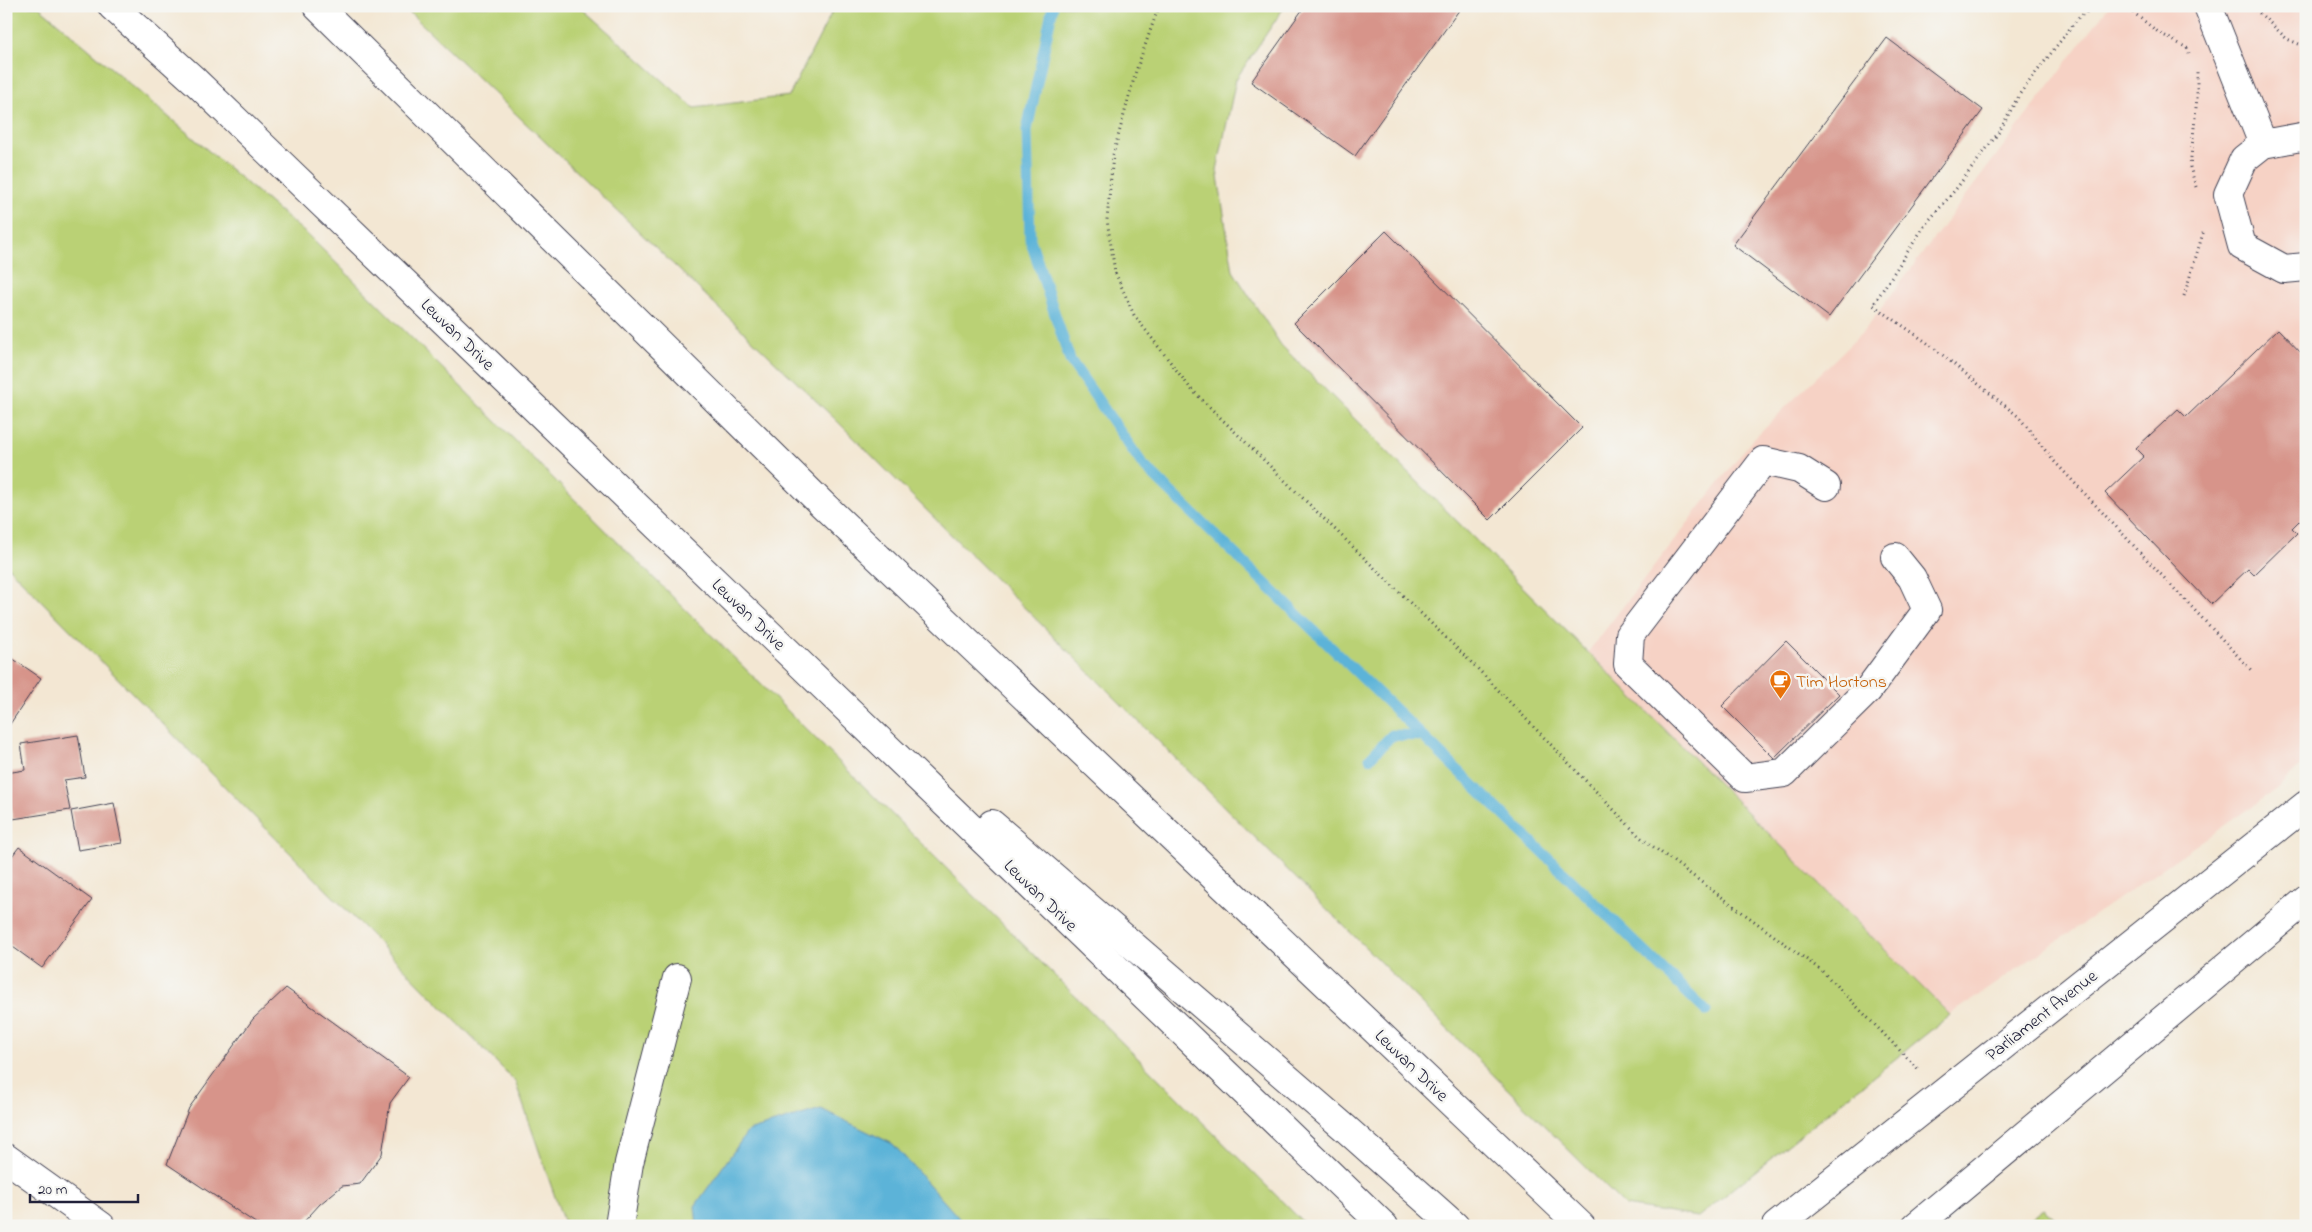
<svg xmlns="http://www.w3.org/2000/svg" width="2312" height="1232" viewBox="0 0 2312 1232" font-family="'Indie Flower',sans-serif">
<rect width="100%" height="100%" fill="#f6f6f2"/>
<filter id="ink" filterUnits="userSpaceOnUse"><feTurbulence type="fractalNoise" baseFrequency=".02" numOctaves="2"/><feDisplacementMap in="SourceGraphic" scale="10" xChannelSelector="R" yChannelSelector="G"/><feConvolveMatrix kernelMatrix="1 2 1 2 8 2 1 2 1" color-interpolation-filters="sRGB"/></filter>
<filter id="wash" filterUnits="userSpaceOnUse"><feTurbulence type="fractalNoise" baseFrequency=".0096" numOctaves="4" result="noise"/><feDisplacementMap in="SourceGraphic" scale="20" xChannelSelector="R" yChannelSelector="G"/><feGaussianBlur stdDeviation="1.12" result="paint"/><feColorMatrix in="noise" values="0 0 0 0 0 0 0 0 0 0 0 0 0 0 0 0 0 1.4 0 .05"/><feComposite in="paint" operator="in"/></filter>
<g filter="url(#wash)">
<rect width="100%" height="100%" fill="#f3e7d3"/>
<!-- built -->
<path fill="#f6d2c5" d="M2109,6H2306V760L2280,787L1950,1015L1588,652L1752,440L1864,331Z"/>
<!-- green -->
<g fill="#bad175" stroke="#6e7a58">
<path d="M6,6H38L310,237L1307,1226H565L515,1081L6,565Z"/>
<path d="M403,6H579L694,108L789,96L835,6H1285L1236,79L1217,170L1233,271L1281,345L1950,1015L1698,1217L1625,1206L834,418Z"/>
<path d="M2044,1209L2065,1226H2022Z"/>
</g>
<!-- water -->
<path fill="#5bb3d8" stroke="#3e6a8a" d="M821,1109L893,1144L966,1226H697L695,1206L748,1131Z"/>
<g fill="none" stroke-linecap="round" stroke-linejoin="round">
<!-- stream -->
<g stroke="#5bb3d8" stroke-width="11">
<path d="M1053,6L1027,130L1030,239L1070,360L1143,465L1706,1011"/>
<path d="M1370,758L1392,735L1422,736"/>
</g>
</g>
<g id="blocks">
<!-- building -->
<g fill="#d7948a">
<path d="M1305,6H1462L1355,156L1251,82Z"/>
<path d="M1887,38L1983,110L1829,317L1733,245Z"/>
<path d="M1386,231L1582,428L1490,520L1294,323Z"/>
<path d="M2278,329L2306,358V514L2292,528L2297,533L2254,575L2248,569L2211,604L2105,493L2144,456L2136,448L2178,409L2186,417Z"/>
<path d="M1786,641L1839,694L1774,758L1722,706Z"/>
<path d="M6,654L41,678L6,730Z"/>
<path d="M78,735L85,777L64,780L70,810L13,819L6,773L25,770L21,744Z"/>
<path d="M114,803L122,843L78,850L71,811Z"/>
<path d="M19,847L92,900L42,968L6,942V891L8,888L6,887V864Z"/>
<path d="M286,988L409,1077L390,1103L382,1154L360,1184L342,1186L320,1204L300,1226H260L167,1164L189,1108L253,1019Z"/>
</g>
</g>
</g>
<g filter="url(#ink)">
<use href="#blocks" fill-opacity="0" stroke="#414052" stroke-width="1"/>
<g fill="none" stroke-linecap="round" stroke-linejoin="round">
<defs>
<g id="minor">
<path d="M2208,6L2263,144"/>
<path d="M2306,139L2301,137L2263,144L2244,159L2228,194L2242,246L2284,269L2306,267"/>
<path d="M1826,486L1799,469L1763,461L1630,635L1628,664L1745,778L1784,773L1868,690L1927,610L1912,578L1895,557"/>
<path d="M6,1158L101,1226"/>
<path d="M619,1226L629,1163L677,978"/>
</g>
<g id="major">
<path d="M112,6L195,81L1384,1226"/>
<path d="M317,6L821,503L1581,1226"/>
<path d="M992,824L1345,1128L1455,1226"/>
<path d="M1776,1226L2306,805"/>
<path d="M1916,1226L2306,900"/>
</g>
</defs>
<!-- minor casing -->
<use href="#minor" stroke="#414052" stroke-width="30"/>
<!-- major casing -->
<use href="#major" stroke="#414052" stroke-width="30"/>
<!-- path -->
<g stroke="#414052" stroke-width="3" stroke-dasharray="1 4" stroke-linecap="butt">
<path d="M1159,6L1136,71L1113,155L1107,220L1115,272L1134,315L1191,389L1476,667L1640,837L1822,971L1920,1071"/>
<path d="M2095,6L2078,18L2019,95L1999,132L1956,189L1925,225L1873,305L1929,344L2019,417L2052,459L2252,671"/>
<path d="M2125,6L2158,32L2187,48L2189,53"/>
<path d="M2252,6L2287,39L2306,47"/>
<path d="M2196,187L2190,167L2197,98V70"/>
<path d="M2184,296L2204,230"/>
</g>
<!-- minor -->
<use href="#minor" stroke="#fff" stroke-width="28"/>
<!-- major -->
<use href="#major" stroke="#fff" stroke-width="28"/>
</g>
</g>
<!-- icons -->
<defs>
<symbol id="cafe-pin" viewBox="-11 -11 22 30"><path d="M0 17L-7.5 6A9.5 9.5 0 1 1 7.5 6Z" fill="#e8710a" stroke="#f6f6f2"/><path d="M-5.5-4.5H6V0H3Q3 3.5 0 3.5H-2.5Q-5.5 3.5-5.5 0ZM3-3.2v2h1.7v-2ZM-6 4.5H4V6H-6Z" fill="#fff"/></symbol>
</defs>
<g fill-rule="evenodd">
<use href="#cafe-pin" x="1768" y="668" width="25" height="34"/>
</g>
<g text-anchor="middle" stroke-width="5" stroke-linejoin="round" paint-order="stroke">
<!-- street labels -->
<g font-size="18" fill="#22223b" stroke="#f6f6f2">
<text transform="translate(458 334) rotate(44)" y="6">Lewvan Drive</text>
<text transform="translate(749 614) rotate(44)" y="6">Lewvan Drive</text>
<text transform="translate(1041 895) rotate(44)" y="6">Lewvan Drive</text>
<text transform="translate(2041 1015) rotate(-38)" y="6">Parliament Avenue</text>
<text transform="translate(1412 1065) rotate(44)" y="6">Lewvan Drive</text>
</g>
<!-- food labels -->
<g font-size="18" fill="#c56008" stroke="#f6f6f2" text-anchor="start">
<text x="1796" y="687">Tim Hortons</text>
</g>
</g>
<!-- margin -->
<rect width="2312" height="1232" fill="none" stroke="#f6f6f2" stroke-width="25"/>
<!-- scale -->
<path d="M30 1194v8h108v-8" fill="none" stroke="#22223b" stroke-width="2.5"/>
<text x="38" y="1194" font-size="15" fill="#22223b" stroke="#f6f6f2" stroke-width="4" paint-order="stroke">20 m</text>
</svg>
